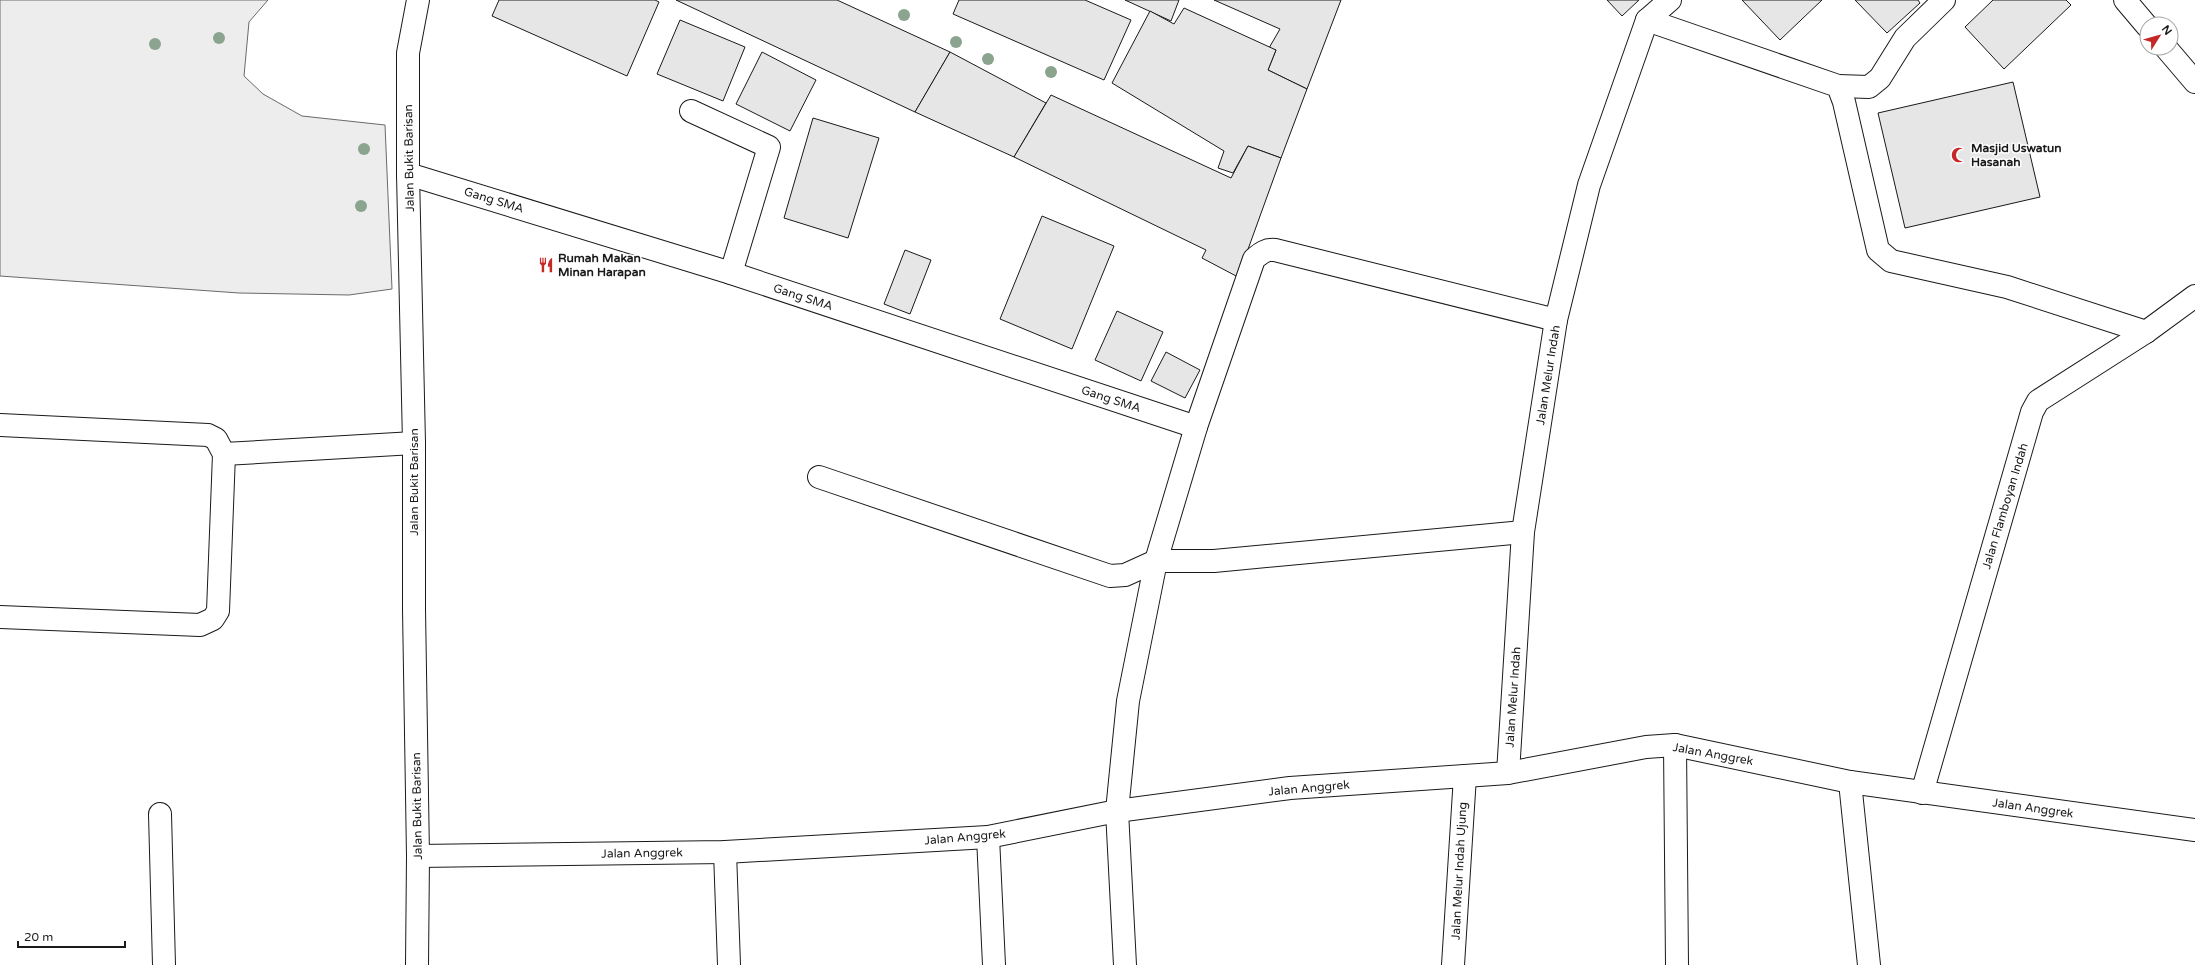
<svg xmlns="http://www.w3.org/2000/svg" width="2195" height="965" viewBox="0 0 2195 965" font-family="'Varela Round',sans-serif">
<rect width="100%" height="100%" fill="#fff"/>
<!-- built -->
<path fill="#ededed" stroke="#6a6a6a" d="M0,0H268L249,22L244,76L263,94L302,116L385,125L392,289L349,295L239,293L0,276Z"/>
<!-- building -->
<g fill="#e6e6e6" stroke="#1a1a1a">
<path d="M499,0H655L659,2L627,76L492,16Z"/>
<path d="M676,0H837L950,52L915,112Z"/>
<path d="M959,0H1085L1131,20L1104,80L953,14Z"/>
<path d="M1125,0H1179L1171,21Z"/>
<path d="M1214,0H1341L1307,89L1268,70L1276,50L1269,48L1280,29Z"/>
<path d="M1607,0H1639L1622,16Z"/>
<path d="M1742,0H1822L1780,40Z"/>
<path d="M1855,0H1918L1920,3L1887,33Z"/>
<path d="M1993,0H2066L2071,5L2004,69L1965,27Z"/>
<path d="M1184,8L1276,50L1268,70L1307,89L1281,158L1248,146L1233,173L1218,168L1224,151L1112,83L1150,11L1174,24Z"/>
<path d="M680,20L745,47L723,101L657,74Z"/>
<path d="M762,52L816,80L790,131L736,104Z"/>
<path d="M950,52L1046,103L1014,157L915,112Z"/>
<path d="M2013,82L2040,197L1905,228L1878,113Z"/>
<path d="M1051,95L1231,178L1248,146L1281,158L1238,277L1202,258L1206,250L1014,157Z"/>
<path d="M813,118L879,138L848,238L784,218Z"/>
<path d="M1042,216L1114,246L1072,349L1000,319Z"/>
<path d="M905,250L931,260L910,314L884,304Z"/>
<path d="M1117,311L1163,332L1141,381L1095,360Z"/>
<path d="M1166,352L1200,370L1185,398L1151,381Z"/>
</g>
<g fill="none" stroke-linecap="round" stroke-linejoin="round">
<defs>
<g id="minor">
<path d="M2125,0L2147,26"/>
<path d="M1647,20L1838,86L1844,102L1878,250L1891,261L2007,287L2146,332"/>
<path d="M2166,48L2195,82"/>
<path d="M1838,86L1869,87L1880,78L1905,38L1944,0"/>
<path d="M691,111L769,147L731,273"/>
<path d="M408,174L731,273L1196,427"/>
<path d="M0,425L208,435L216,439L224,454L218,611L213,619L200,625L0,617"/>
<path d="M224,454L414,443"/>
<path d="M819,477L1110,576L1125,575L1156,561H1214L1523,532"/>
<path d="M1675,745L1677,965"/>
<path d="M1508,773L1523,532L1556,320L1589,185L1647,20L1670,0"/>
<path d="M1850,782L1869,965"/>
<path d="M1922,793L2032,412L2038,401L2146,332L2195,296"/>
<path d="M160,814L164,965"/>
<path d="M988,837L994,965"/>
<path d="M725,852L729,965"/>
<path d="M418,856L725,852L988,837L1117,811L1290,788L1508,773L1646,747L1675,745L1850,782L2195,830"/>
<path d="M1125,965L1117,811L1128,701L1156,561L1196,427L1254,259C1261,253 1266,249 1275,250L1556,320"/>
<path d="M1453,965L1465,776"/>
</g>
<path id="major" d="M417,965L418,856L414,609V443L408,174V53L418,0"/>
</defs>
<!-- minor casing -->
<use href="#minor" stroke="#1a1a1a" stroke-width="24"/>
<!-- major casing -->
<use href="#major" stroke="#1a1a1a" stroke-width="24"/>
<!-- minor -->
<use href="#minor" stroke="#fff" stroke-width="22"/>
<!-- major -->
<use href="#major" stroke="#fff" stroke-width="22"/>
</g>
<!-- trees -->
<g fill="#8aa48f">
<circle cx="904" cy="15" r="6"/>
<circle cx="219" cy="38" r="6"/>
<circle cx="956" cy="42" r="6"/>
<circle cx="155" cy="44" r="6"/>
<circle cx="988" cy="59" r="6"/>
<circle cx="1051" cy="72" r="6"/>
<circle cx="364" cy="149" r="6"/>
<circle cx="361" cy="206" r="6"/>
</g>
<!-- icons -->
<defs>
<symbol id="mosque-bare" viewBox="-9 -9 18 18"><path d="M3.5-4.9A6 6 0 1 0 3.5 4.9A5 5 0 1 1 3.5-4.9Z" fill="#c62828" stroke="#fff" stroke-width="2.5" paint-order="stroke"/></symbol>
<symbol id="restaurant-bare" viewBox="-9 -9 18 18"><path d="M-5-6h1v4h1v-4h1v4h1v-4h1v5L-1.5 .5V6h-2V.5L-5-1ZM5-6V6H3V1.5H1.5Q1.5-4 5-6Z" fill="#c62828" stroke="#fff" stroke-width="2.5" paint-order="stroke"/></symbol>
</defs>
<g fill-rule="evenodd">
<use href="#mosque-bare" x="1948" y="144" width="22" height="22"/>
<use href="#restaurant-bare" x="535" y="254" width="22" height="22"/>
</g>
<g text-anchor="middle" stroke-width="3" stroke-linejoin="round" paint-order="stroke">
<!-- poi labels -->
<g font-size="12" font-weight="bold" fill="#1a1a1a" stroke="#fff" text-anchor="start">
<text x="1971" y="152">Masjid Uswatun<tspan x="1971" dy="14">Hasanah</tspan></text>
<text x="558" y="262">Rumah Makan<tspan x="558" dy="14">Minan Harapan</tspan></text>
</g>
<!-- street labels -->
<g font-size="12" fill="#1a1a1a" stroke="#fff">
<text transform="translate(409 158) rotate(-91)" y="4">Jalan Bukit Barisan</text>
<text transform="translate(494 200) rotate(17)" y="4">Gang SMA</text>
<text transform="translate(803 297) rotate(18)" y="4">Gang SMA</text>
<text transform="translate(1548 375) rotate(-81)" y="4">Jalan Melur Indah</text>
<text transform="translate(1111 399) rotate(18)" y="4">Gang SMA</text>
<text transform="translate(414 482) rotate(-90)" y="4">Jalan Bukit Barisan</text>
<text transform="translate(2005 506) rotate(-73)" y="4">Jalan Flamboyan Indah</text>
<text transform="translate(1513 697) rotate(-86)" y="4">Jalan Melur Indah</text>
<text transform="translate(1713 754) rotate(10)" y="4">Jalan Anggrek</text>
<text transform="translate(1309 788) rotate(-5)" y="4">Jalan Anggrek</text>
<text transform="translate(417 806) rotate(-91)" y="4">Jalan Bukit Barisan</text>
<text transform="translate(2033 808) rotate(8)" y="4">Jalan Anggrek</text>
<text transform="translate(965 837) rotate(-5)" y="4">Jalan Anggrek</text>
<text transform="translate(642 853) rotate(-1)" y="4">Jalan Anggrek</text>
<text transform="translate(1459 871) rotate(-87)" y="4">Jalan Melur Indah Ujung</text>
</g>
</g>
<!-- north arrow -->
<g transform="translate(2159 36) rotate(53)"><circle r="19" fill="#ffffff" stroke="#a3a3a3"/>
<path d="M0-3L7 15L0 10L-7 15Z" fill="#c62828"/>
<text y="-6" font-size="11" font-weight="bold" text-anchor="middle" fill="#1a1a1a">N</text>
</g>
<!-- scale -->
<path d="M18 941v6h107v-6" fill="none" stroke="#1a1a1a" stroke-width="2"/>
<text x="24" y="941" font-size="12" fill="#1a1a1a" stroke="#ffffff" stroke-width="3" paint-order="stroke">20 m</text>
</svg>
